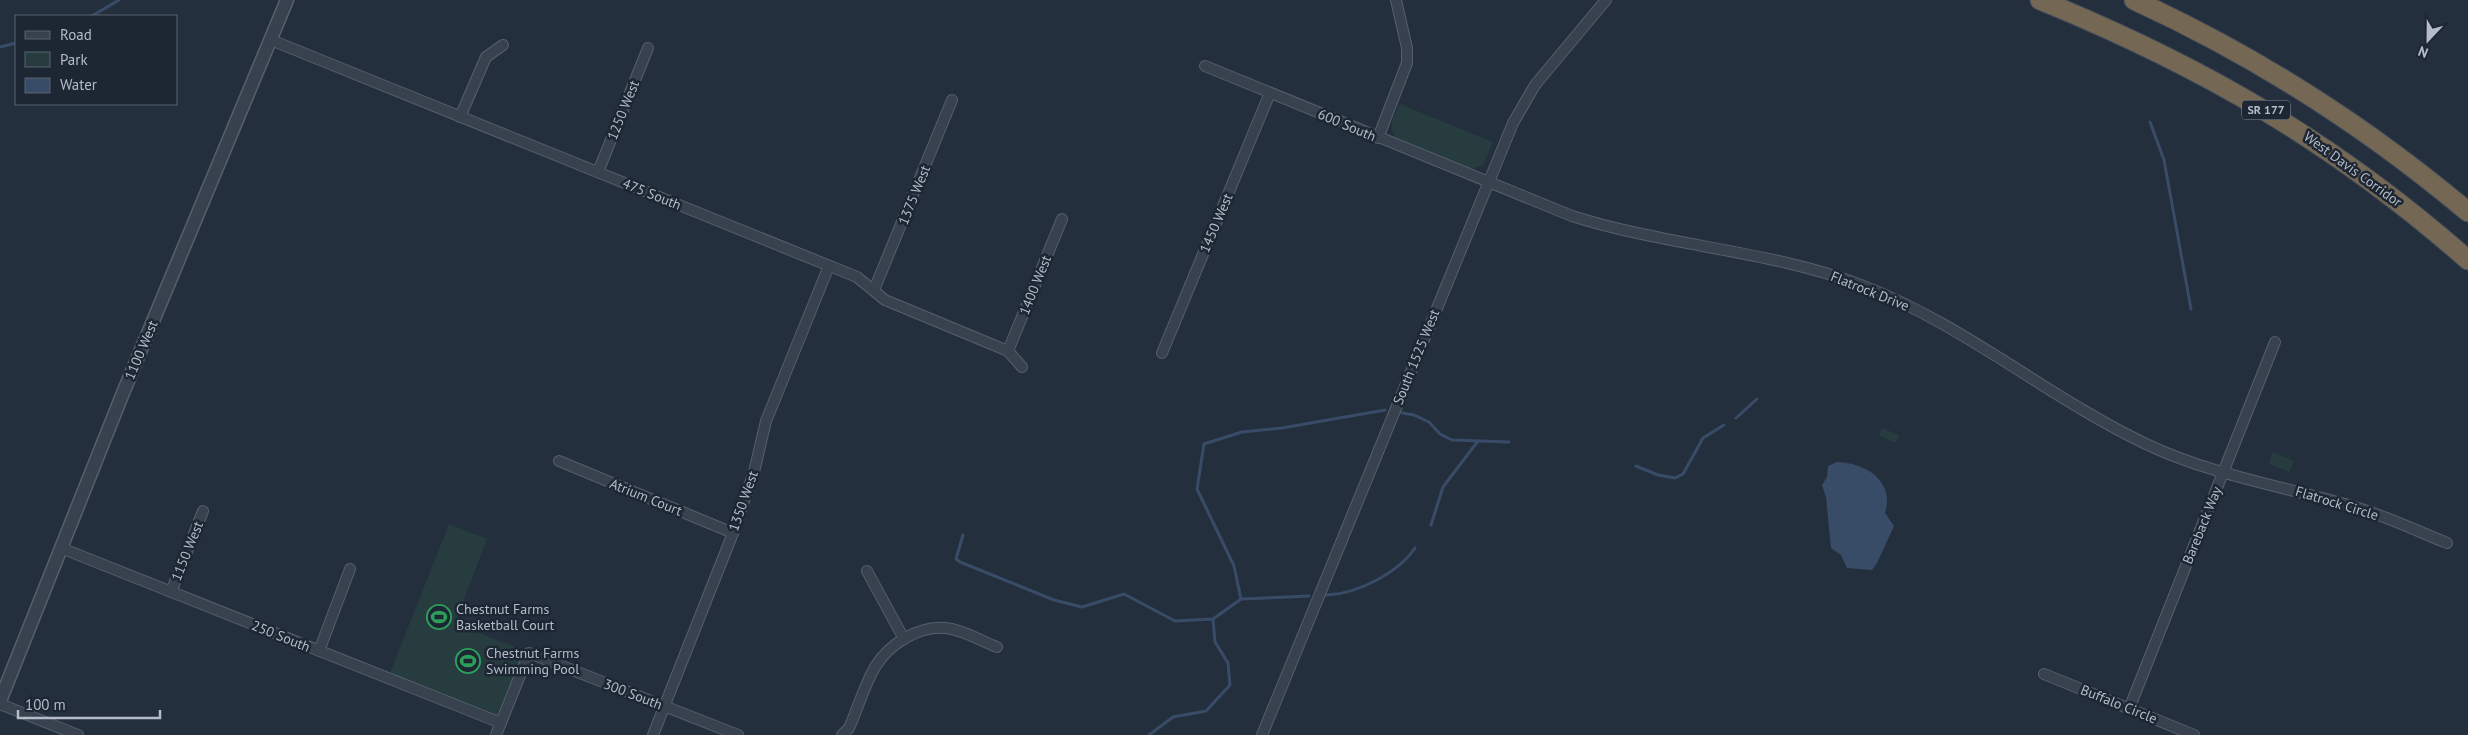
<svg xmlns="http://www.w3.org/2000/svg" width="2468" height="735" viewBox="0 0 2468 735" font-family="'PT Sans',sans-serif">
<rect width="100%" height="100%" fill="#242f3e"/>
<!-- green -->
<g fill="#263c3f">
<path d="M1400,104L1493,142L1483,165L1471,169L1397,138C1386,127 1395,115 1400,104Z"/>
<path d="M1882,428L1899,435L1896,443L1879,436Z"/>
<path d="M2273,452L2294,461L2289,472L2269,464Z"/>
<path d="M449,524L487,539L455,623L529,653L501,723L388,678Z"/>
</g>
<!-- water -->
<g fill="#394c67">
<path d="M1837,462C1866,463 1895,481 1885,513L1894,526L1877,563L1872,570L1847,568L1841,555L1831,548L1826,497L1822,485L1827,477L1828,466Z"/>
<path d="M457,652L481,662L478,670L454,660Z"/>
</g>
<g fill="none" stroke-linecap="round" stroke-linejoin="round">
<!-- stream -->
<g stroke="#394c67" stroke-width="3">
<path d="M92,16L119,0"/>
<path d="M0,47L16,43"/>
<path d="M2150,122L2164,160L2191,309"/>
<path d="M1402,413L1414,415L1429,422L1440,434L1452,440L1509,442"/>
<path d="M1736,418L1757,399"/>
<path d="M1636,466L1658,475L1675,478L1683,474L1703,438L1724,425"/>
<path d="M1431,525L1443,487L1478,441"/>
<path d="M963,535L956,559L960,562L1054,600L1082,607L1124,594L1175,621L1213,619"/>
<path d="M1327,595C1357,594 1398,573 1415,548"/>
<path d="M1241,599L1234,566L1197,489L1204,444L1242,432L1282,428L1385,410"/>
<path d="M1149,735L1173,717L1206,711L1230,685L1228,663L1215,642L1213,619L1241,599L1309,596"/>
</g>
<defs>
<g id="minor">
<path d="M271,40L857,277L885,300L1008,351L1022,367"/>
<path d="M1205,66L1572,216C1666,246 1768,250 1861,285C1962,323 2049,398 2146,444C2211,475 2286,487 2355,507C2386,516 2417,531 2447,543"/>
<path d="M460,117L486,57L503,45"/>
<path d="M1378,138L1407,63V48L1396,0"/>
<path d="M598,172L648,48"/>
<path d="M874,290L952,100"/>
<path d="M1008,351L1062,219"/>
<path d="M1162,353L1270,93"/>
<path d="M559,461L733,533"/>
<path d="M61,548L501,723"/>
<path d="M867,571L904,639"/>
<path d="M171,592L203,511"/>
<path d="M319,651L350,569"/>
<path d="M2044,674L2194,735"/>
<path d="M0,704L78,735"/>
<path d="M2129,709L2275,342"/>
<path d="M496,735L529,653L738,735"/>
<path d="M653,735L733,533L754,472L766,421L829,266"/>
<path d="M842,735L849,728C858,708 864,686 875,667C889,644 919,625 946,628C964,630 981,641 997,647"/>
<path d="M1262,735L1513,123L1535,85L1606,0"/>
</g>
<path id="tertiary" d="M0,701L123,393L287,0"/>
<g id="motorway">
<path d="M2040,0C2204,67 2335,143 2468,260"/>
<path d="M2134,0C2254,55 2367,127 2468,212"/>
</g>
</defs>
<!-- minor casing -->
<use href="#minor" stroke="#565f6c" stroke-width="12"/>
<!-- tertiary casing -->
<use href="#tertiary" stroke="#565f6c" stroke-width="15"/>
<!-- motorway casing -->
<use href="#motorway" stroke="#434c59" stroke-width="21"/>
<!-- minor -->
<use href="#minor" stroke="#38414e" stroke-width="10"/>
<!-- tertiary -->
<use href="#tertiary" stroke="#38414e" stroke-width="12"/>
<!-- motorway -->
<use href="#motorway" stroke="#746855" stroke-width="19"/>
</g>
<!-- icons -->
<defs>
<symbol id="stadium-ring" viewBox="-11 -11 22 22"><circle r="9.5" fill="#1d2633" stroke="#2e9e5b" stroke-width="1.5"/><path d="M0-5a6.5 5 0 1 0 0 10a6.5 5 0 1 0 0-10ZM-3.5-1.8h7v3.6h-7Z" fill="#2e9e5b"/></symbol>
</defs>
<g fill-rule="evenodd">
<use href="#stadium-ring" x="425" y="603" width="28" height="28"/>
<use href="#stadium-ring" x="454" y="647" width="28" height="28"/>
</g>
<g text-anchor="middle" stroke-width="5" stroke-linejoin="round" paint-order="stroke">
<!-- shield labels -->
<rect fill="#1d2633" stroke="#878f9c" stroke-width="1" x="2242" y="100.5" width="48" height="19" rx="4"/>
<g font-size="12" font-weight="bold" fill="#b4bcc9">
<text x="2266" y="114">SR 177</text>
</g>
<!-- street labels -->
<g font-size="14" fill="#b4bcc9" stroke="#1d2633">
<text transform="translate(623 110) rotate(-68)" y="5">1250 West</text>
<text transform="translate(1347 125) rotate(23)" y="5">600 South</text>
<text transform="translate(2353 169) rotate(36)" y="5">West Davis Corridor</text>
<text transform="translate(652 194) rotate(22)" y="5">475 South</text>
<text transform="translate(914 195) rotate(-68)" y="5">1375 West</text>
<text transform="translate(1216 223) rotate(-67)" y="5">1450 West</text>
<text transform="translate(1035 285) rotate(-68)" y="5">1400 West</text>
<text transform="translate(1870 291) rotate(22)" y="5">Flatrock Drive</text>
<text transform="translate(141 350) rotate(-67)" y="5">1100 West</text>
<text transform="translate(1416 357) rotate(-68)" y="5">South 1525 West</text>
<text transform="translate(646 497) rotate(22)" y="5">Atrium Court</text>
<text transform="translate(743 501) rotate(-71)" y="5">1350 West</text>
<text transform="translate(2337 503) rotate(17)" y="5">Flatrock Circle</text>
<text transform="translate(2202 525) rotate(-68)" y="5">Bareback Way</text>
<text transform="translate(187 551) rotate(-68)" y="5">1150 West</text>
<text transform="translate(281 636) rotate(22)" y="5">250 South</text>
<text transform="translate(633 694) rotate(21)" y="5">300 South</text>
<text transform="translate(2119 704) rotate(22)" y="5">Buffalo Circle</text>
</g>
<!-- poi labels -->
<g font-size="14" fill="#b4bcc9" stroke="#1d2633" text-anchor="start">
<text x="456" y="614">Chestnut Farms<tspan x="456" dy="16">Basketball Court</tspan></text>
<text x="486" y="658">Chestnut Farms<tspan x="486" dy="16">Swimming Pool</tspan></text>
</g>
</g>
<!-- legend -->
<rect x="15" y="15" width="162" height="90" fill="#1d2633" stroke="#59626f"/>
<rect x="25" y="31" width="25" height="8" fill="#38414e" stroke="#59626f"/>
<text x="60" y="40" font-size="15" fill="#b4bcc9">Road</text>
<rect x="25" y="52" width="25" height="15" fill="#263c3f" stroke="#59626f"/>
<text x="60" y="65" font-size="15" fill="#b4bcc9">Park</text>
<rect x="25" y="78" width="25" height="15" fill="#394c67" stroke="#59626f"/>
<text x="60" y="90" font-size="15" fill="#b4bcc9">Water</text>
<!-- north arrow -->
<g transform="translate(2428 40) rotate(202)" stroke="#1d2633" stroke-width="4" paint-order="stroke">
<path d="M0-4L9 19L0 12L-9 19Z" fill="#b4bcc9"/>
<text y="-8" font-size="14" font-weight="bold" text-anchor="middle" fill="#b4bcc9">N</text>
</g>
<!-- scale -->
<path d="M18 710v8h142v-8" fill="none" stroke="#b4bcc9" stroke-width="2.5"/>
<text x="25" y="710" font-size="15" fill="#b4bcc9" stroke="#1d2633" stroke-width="4" paint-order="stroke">100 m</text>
</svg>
